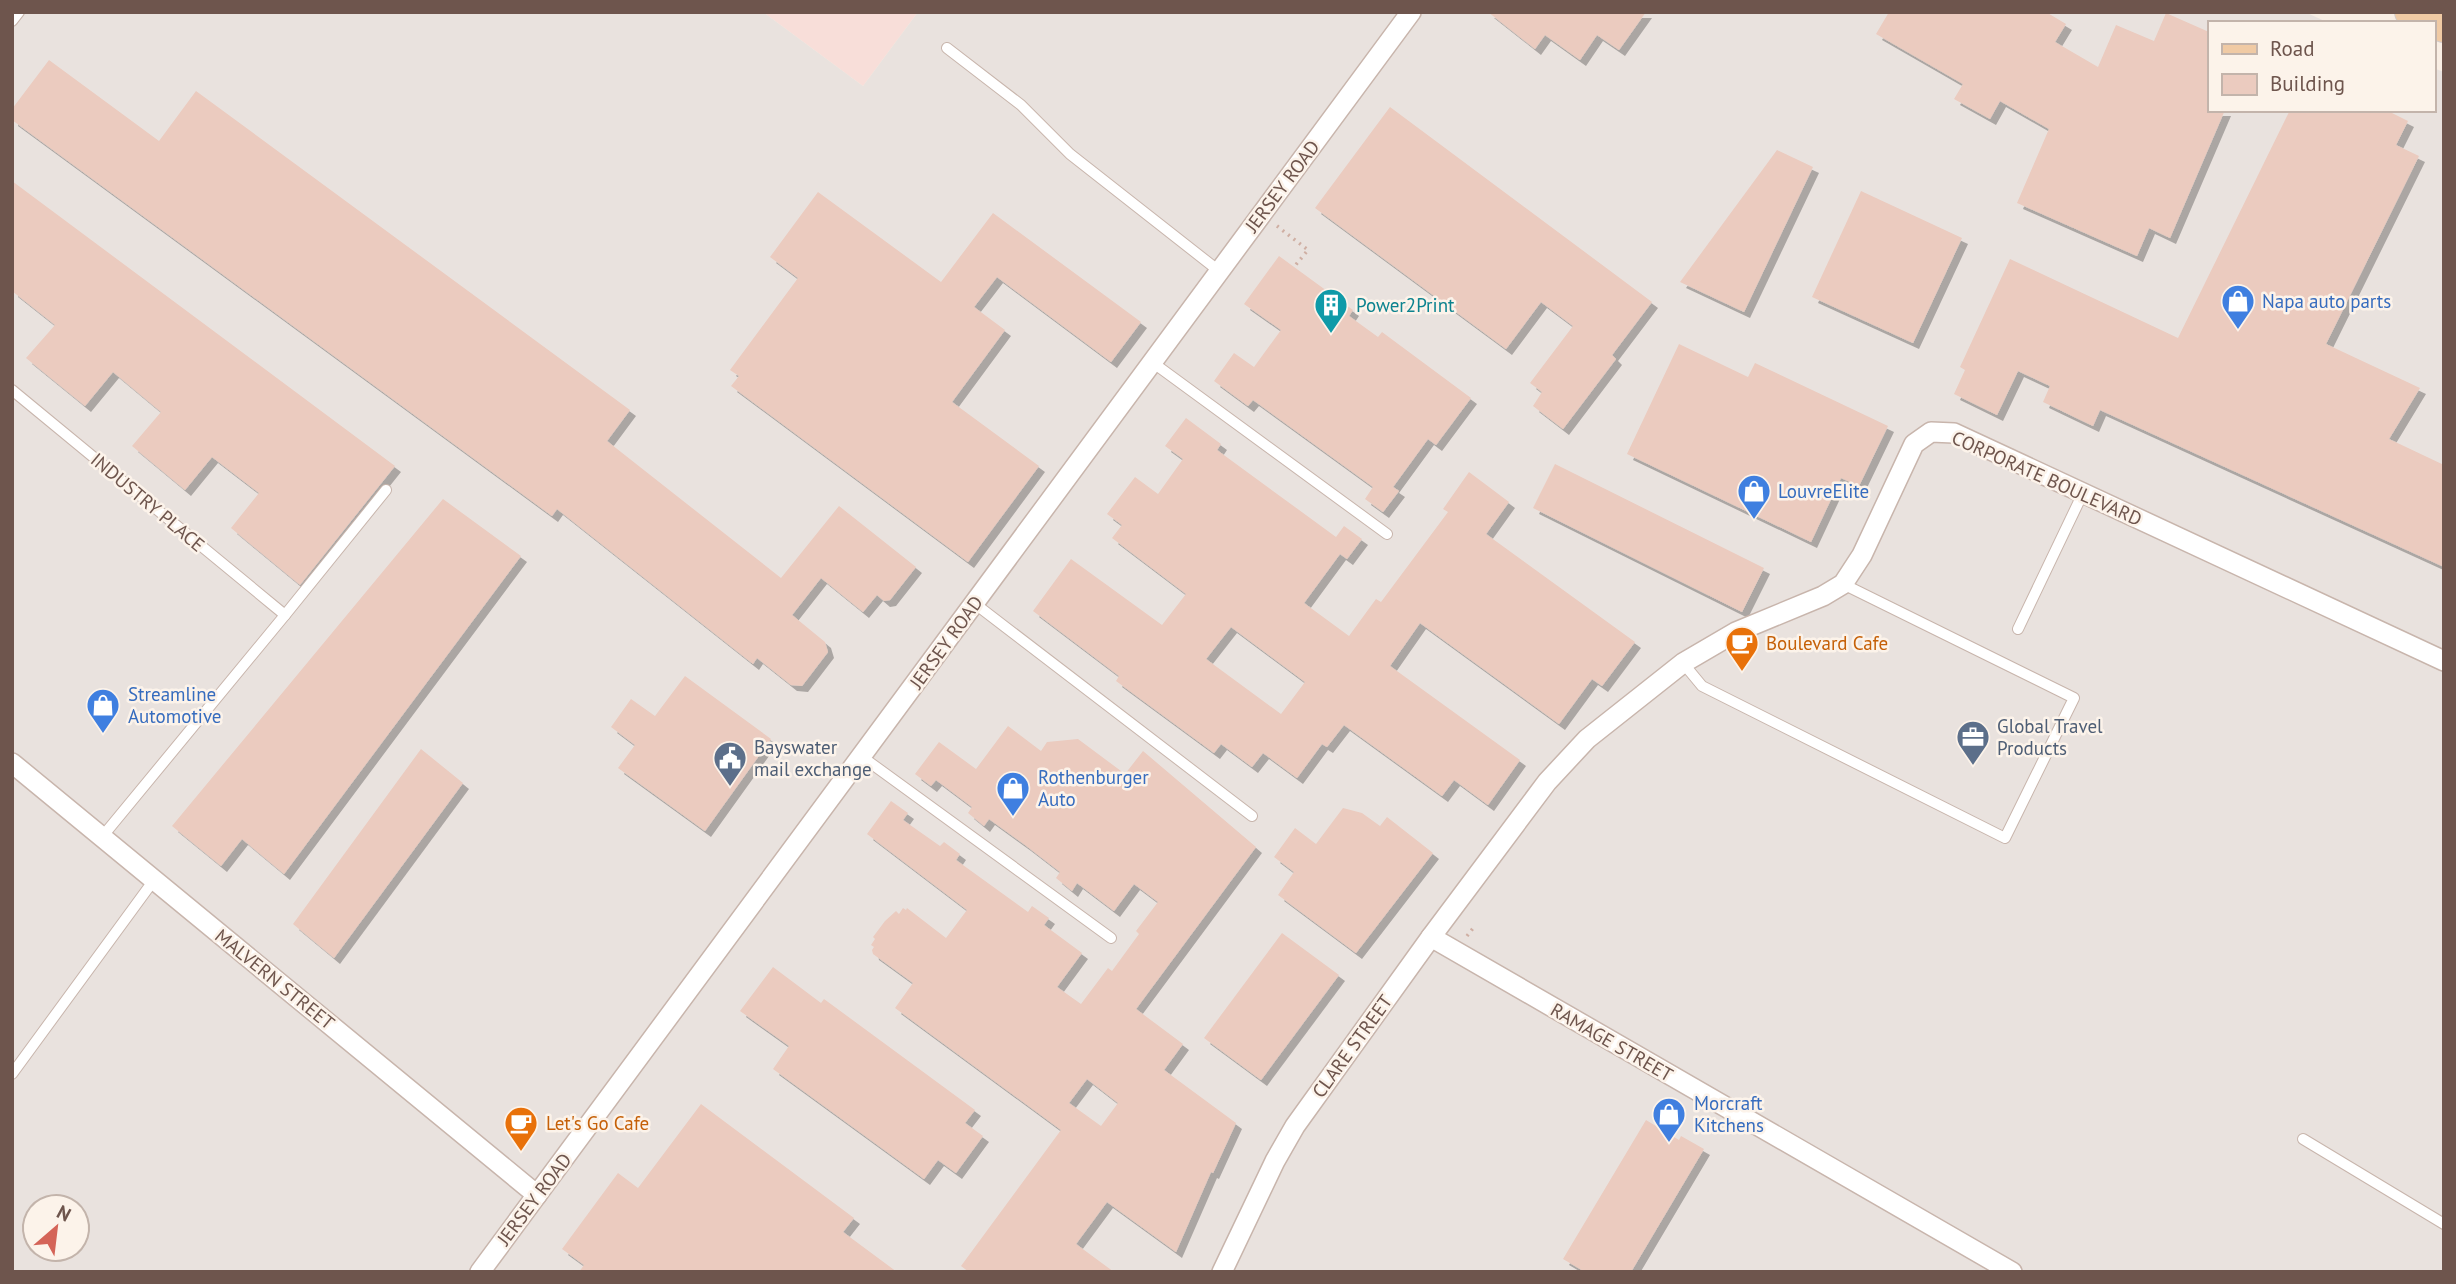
<svg xmlns="http://www.w3.org/2000/svg" width="2456" height="1284" viewBox="0 0 2456 1284" font-family="'PT Sans',sans-serif">
<defs>
<filter id="shadow"><feDropShadow dx="6" dy="6" stdDeviation="0" flood-color="#0004"/></filter>
</defs>
<rect width="100%" height="100%" fill="#f9eee4"/>
<!-- commercial -->
<path fill="#f8ded9" d="M763,12H918L863,86Z"/>
<!-- industrial -->
<path fill="#e9e2de" fill-rule="evenodd" d="M12,12H763L863,86L918,12H2305L2329,23H2209V110H2433V68L2444,72V1272H12ZM35,1207H77V1249H35Z"/>
<!-- building -->
<g fill="#ebcbbf" fill-rule="evenodd" filter="url(#shadow)">
<path d="M1488,12H1646L1619,50L1597,35L1580,60L1545,35L1535,49Z"/>
<path d="M1889,12H2046L2066,24L2055,42L2098,67L2116,25L2154,41L2166,13L2209,32V110H2225L2170,238L2149,228L2137,256L2017,203L2049,129L2000,101L1990,119L1954,99L1963,84L1876,34Z"/>
<path d="M49,60L159,141L196,91L630,410L607,441L781,578L839,506L916,567L890,600L884,601L877,595L863,612L821,578L792,615L825,642L828,652L802,686L791,685L757,658L753,664L557,509L552,516L12,120V109Z"/>
<path d="M1390,107L1652,302L1612,355L1616,359L1563,429L1533,406L1542,392L1530,383L1573,326L1541,302L1506,349L1315,208Z"/>
<path d="M2290,110H2386L2408,121L2396,145L2419,156L2326,344L2420,388L2389,439L2444,465V567L2100,410L2093,426L2043,402L2050,386L2018,371L1997,415L1954,394L1965,370L1960,367L2010,259L2178,338Z"/>
<path d="M1777,150L1813,167L1744,312L1680,282Z"/>
<path d="M12,181L395,466L300,585L231,528L259,493L212,457L185,490L132,446L161,412L113,372L85,406L26,358L55,325L12,291Z"/>
<path d="M1861,191L1962,238L1913,343L1812,297Z"/>
<path d="M818,192L941,282L993,213L1141,322L1111,362L997,277L974,307L1005,330L952,402L1039,466L968,562L731,386L739,376L730,370L798,278L770,257Z"/>
<path d="M1279,256L1353,310L1349,316L1378,337L1382,332L1471,398L1436,445L1428,439L1393,487L1399,491L1383,512L1365,499L1373,487L1253,400L1248,406L1214,381L1234,353L1254,367L1281,330L1244,304Z"/>
<path d="M1679,344L1748,377L1755,363L1888,426L1859,486L1841,478L1811,542L1627,454Z"/>
<path d="M1186,418L1221,444L1217,450L1336,537L1344,526L1362,539L1347,559L1340,554L1304,603L1349,636L1376,599L1381,602L1448,512L1443,509L1469,472L1509,502L1486,534L1635,642L1602,686L1592,679L1559,724L1420,623L1390,666L1520,760L1488,805L1454,780L1442,796L1344,725L1327,747L1322,744L1297,778L1263,753L1252,767L1221,744L1214,753L1116,681L1119,676L1033,611L1071,559L1162,625L1186,594L1112,538L1122,525L1107,514L1135,477L1158,494L1183,459L1165,446ZM1231,627L1305,682L1281,714L1206,659Z"/>
<path d="M1555,464L1764,568L1742,612L1533,508Z"/>
<path d="M443,499L521,556L284,874L242,839L221,866L172,826Z"/>
<path d="M685,676L771,739L705,831L618,768L635,745L611,727L631,699L655,716Z"/>
<path d="M1008,726L1041,751L1047,742L1078,739L1125,774L1143,751L1256,847L1136,1009L1183,1044L1164,1070L1236,1123L1213,1173L1211,1172L1176,1252L1107,1202L1076,1244L1114,1272H969L961,1266L1061,1130L895,1008L913,983L873,954L872,950L874,947L871,945L875,939L873,937L885,921L896,911L899,914L903,908L906,910L907,908L946,938L967,910L867,834L891,801L908,813L903,820L940,846L944,842L960,854L956,860L1028,912L1032,906L1049,918L1044,925L1082,953L1057,987L1081,1004L1108,968L1112,971L1139,934L1136,931L1158,902L1134,884L1114,911L1077,883L1072,891L1056,878L1060,872L1025,845L989,819L984,826L968,813L972,807L936,780L931,786L915,774L939,742L976,769ZM1087,1079L1118,1103L1101,1126L1069,1103Z"/>
<path d="M421,749L463,783L334,958L293,924Z"/>
<path d="M1343,808L1362,813L1380,826L1387,817L1433,853L1356,953L1278,895L1294,872L1274,857L1295,828L1316,844Z"/>
<path d="M1282,933L1339,975L1261,1080L1204,1038Z"/>
<path d="M773,967L821,1003L824,999L975,1110L965,1123L983,1136L956,1173L938,1160L924,1179L773,1069L789,1046L740,1011Z"/>
<path d="M701,1104L854,1218L843,1232L897,1272H579L584,1265L562,1249L618,1173L638,1188Z"/>
<path d="M1646,1120L1679,1140L1681,1136L1704,1149L1631,1272H1585L1563,1259Z"/>
</g>
<g fill="none" stroke-linecap="round" stroke-linejoin="round">
<defs>
<g id="lane">
<path d="M12,21L19,12"/>
<path d="M947,48L1021,105L1070,154L1219,271"/>
<path d="M1152,362L1387,534"/>
<path d="M12,390L285,615L102,837"/>
<path d="M974,603L1252,816"/>
<path d="M285,615L386,490"/>
<path d="M2018,629L2083,493"/>
<path d="M1683,663L1702,686L2005,838L2074,698L1843,584"/>
<path d="M861,756L1111,938"/>
<path d="M12,1074L154,880"/>
<path d="M2303,1139L2444,1224"/>
</g>
<g id="street">
<path d="M12,763L537,1195"/>
<path d="M1431,937L2012,1272"/>
<path d="M480,1272L1411,12"/>
<path d="M1222,1272L1275,1161L1295,1126L1431,937L1547,782L1587,739L1683,663L1736,632L1823,596L1843,584L1862,555L1914,444L1931,432L1954,433L2444,661"/>
</g>
<path id="primary" d="M2411,12L2444,26"/>
</defs>
<!-- lane casing -->
<use href="#lane" stroke="#c8b5ac" stroke-width="12"/>
<!-- street casing -->
<use href="#street" stroke="#c8b5ac" stroke-width="22"/>
<!-- primary casing -->
<use href="#primary" stroke="#d4ccca" stroke-width="34"/>
<!-- path -->
<g stroke="#cfafa3" stroke-width="3.5" stroke-dasharray="2 5" stroke-linecap="butt">
<path d="M1277,226L1308,250L1294,267"/>
<path d="M1467,936L1474,927"/>
</g>
<!-- lane -->
<use href="#lane" stroke="#fff" stroke-width="10"/>
<!-- street -->
<use href="#street" stroke="#fff" stroke-width="19"/>
<!-- primary -->
<use href="#primary" stroke="#f0caa4" stroke-width="32"/>
</g>
<!-- icons -->
<defs>
<symbol id="shop-pin" viewBox="-11 -11 22 30"><path d="M0 17L-7.5 6A9.5 9.5 0 1 1 7.5 6Z" fill="#3f7fe0" stroke="#fcf3ea"/><path d="M-5-2.5h2.3a2.7 3.5 0 0 1 5.4 0H5L5.5 6h-11ZM-1.5-2.5h3a1.5 2.3 0 0 0-3 0Z" fill="#fff"/></symbol>
<symbol id="building-pin" viewBox="-11 -11 22 30"><path d="M0 17L-7.5 6A9.5 9.5 0 1 1 7.5 6Z" fill="#0f9aa8" stroke="#fcf3ea"/><path d="M-4-6H4V6H1V3H-1V6H-4ZM-2.5-4.3h1.7v1.8h-1.7ZM.8-4.3h1.7v1.8H.8ZM-2.5-1h1.7V.8h-1.7ZM.8-1h1.7V.8H.8Z" fill="#fff"/></symbol>
<symbol id="cafe-pin" viewBox="-11 -11 22 30"><path d="M0 17L-7.5 6A9.5 9.5 0 1 1 7.5 6Z" fill="#e8710a" stroke="#fcf3ea"/><path d="M-5.5-4.5H6V0H3Q3 3.5 0 3.5H-2.5Q-5.5 3.5-5.5 0ZM3-3.2v2h1.7v-2ZM-6 4.5H4V6H-6Z" fill="#fff"/></symbol>
<symbol id="office-pin" viewBox="-11 -11 22 30"><path d="M0 17L-7.5 6A9.5 9.5 0 1 1 7.5 6Z" fill="#5c6f8a" stroke="#fcf3ea"/><path d="M-6-3h4V-5.5h4V-3h4V5H-6ZM-1-4.5V-3h2v-1.5ZM-6 0V1H6V0Z" fill="#fff"/></symbol>
<symbol id="civic-pin" viewBox="-11 -11 22 30"><path d="M0 17L-7.5 6A9.5 9.5 0 1 1 7.5 6Z" fill="#5c6f8a" stroke="#fcf3ea"/><path d="M-.6-6.5H3V-4.5H.6V-3L4-1V1h2V6H-6V1h2V-1L-.6-3ZM-1.2 2.5V6h2.4V2.5Z" fill="#fff"/></symbol>
</defs>
<g fill-rule="evenodd">
<use href="#shop-pin" x="2219" y="282" width="38" height="52"/>
<use href="#building-pin" x="1312" y="286" width="38" height="52"/>
<use href="#shop-pin" x="1735" y="472" width="38" height="52"/>
<use href="#cafe-pin" x="1723" y="624" width="38" height="52"/>
<use href="#shop-pin" x="84" y="686" width="38" height="52"/>
<use href="#office-pin" x="1954" y="718" width="38" height="52"/>
<use href="#civic-pin" x="711" y="739" width="38" height="52"/>
<use href="#shop-pin" x="994" y="769" width="38" height="52"/>
<use href="#shop-pin" x="1650" y="1095" width="38" height="52"/>
<use href="#cafe-pin" x="502" y="1104" width="38" height="52"/>
</g>
<g text-anchor="middle" stroke-width="5" stroke-linejoin="round" paint-order="stroke">
<!-- street labels -->
<g font-size="19" fill="#6e554d" stroke="#fcf3ea">
<text transform="translate(1282 186) rotate(-53)" y="7">JERSEY ROAD</text>
<text transform="translate(2047 478) rotate(24)" y="7">CORPORATE BOULEVARD</text>
<text transform="translate(148 502) rotate(40)" y="7">INDUSTRY PLACE</text>
<text transform="translate(946 642) rotate(-54)" y="7">JERSEY ROAD</text>
<text transform="translate(275 979) rotate(39)" y="7">MALVERN STREET</text>
<text transform="translate(1612 1042) rotate(30)" y="7">RAMAGE STREET</text>
<text transform="translate(1352 1046) rotate(-54)" y="7">CLARE STREET</text>
<text transform="translate(534 1199) rotate(-53)" y="7">JERSEY ROAD</text>
</g>
<!-- shop labels -->
<g font-size="19" fill="#366cbe" stroke="#fcf3ea" text-anchor="start">
<text x="2262" y="308">Napa auto parts</text>
<text x="1778" y="498">LouvreElite</text>
<text x="128" y="701">Streamline<tspan x="128" dy="22">Automotive</tspan></text>
<text x="1038" y="784">Rothenburger<tspan x="1038" dy="22">Auto</tspan></text>
<text x="1694" y="1110">Morcraft<tspan x="1694" dy="22">Kitchens</tspan></text>
</g>
<!-- culture labels -->
<g font-size="19" fill="#0d838f" stroke="#fcf3ea" text-anchor="start">
<text x="1356" y="312">Power2Print</text>
</g>
<!-- food labels -->
<g font-size="19" fill="#c56008" stroke="#fcf3ea" text-anchor="start">
<text x="1766" y="650">Boulevard Cafe</text>
<text x="546" y="1130">Let's Go Cafe</text>
</g>
<!-- service labels -->
<g font-size="19" fill="#4e5e75" stroke="#fcf3ea" text-anchor="start">
<text x="1997" y="733">Global Travel<tspan x="1997" dy="22">Products</tspan></text>
<text x="754" y="754">Bayswater<tspan x="754" dy="22">mail exchange</tspan></text>
</g>
</g>
<!-- border -->
<rect width="2456" height="1284" fill="none" stroke="#6e554d" stroke-width="28"/>
<!-- legend -->
<rect x="2208" y="21" width="228" height="91" fill="#fcf3ea" stroke="#c3b4ab" stroke-width="2"/>
<rect x="2222" y="44" width="35" height="10" fill="#f0caa4" stroke="#c3b4ab" stroke-width="2"/>
<text x="2270" y="56" font-size="21" fill="#6e554d">Road</text>
<rect x="2222" y="74" width="35" height="21" fill="#ebcbbf" stroke="#c3b4ab" stroke-width="2"/>
<text x="2270" y="91" font-size="21" fill="#6e554d">Building</text>
<!-- north arrow -->
<g transform="translate(56 1228) rotate(28)"><circle r="33" fill="#fcf3ea" stroke="#c3b4ab" stroke-width="2"/>
<path d="M0-5L12 26L0 18L-12 26Z" fill="#d46458"/>
<text y="-10" font-size="19" font-weight="bold" text-anchor="middle" fill="#6e554d">N</text>
</g>
</svg>
